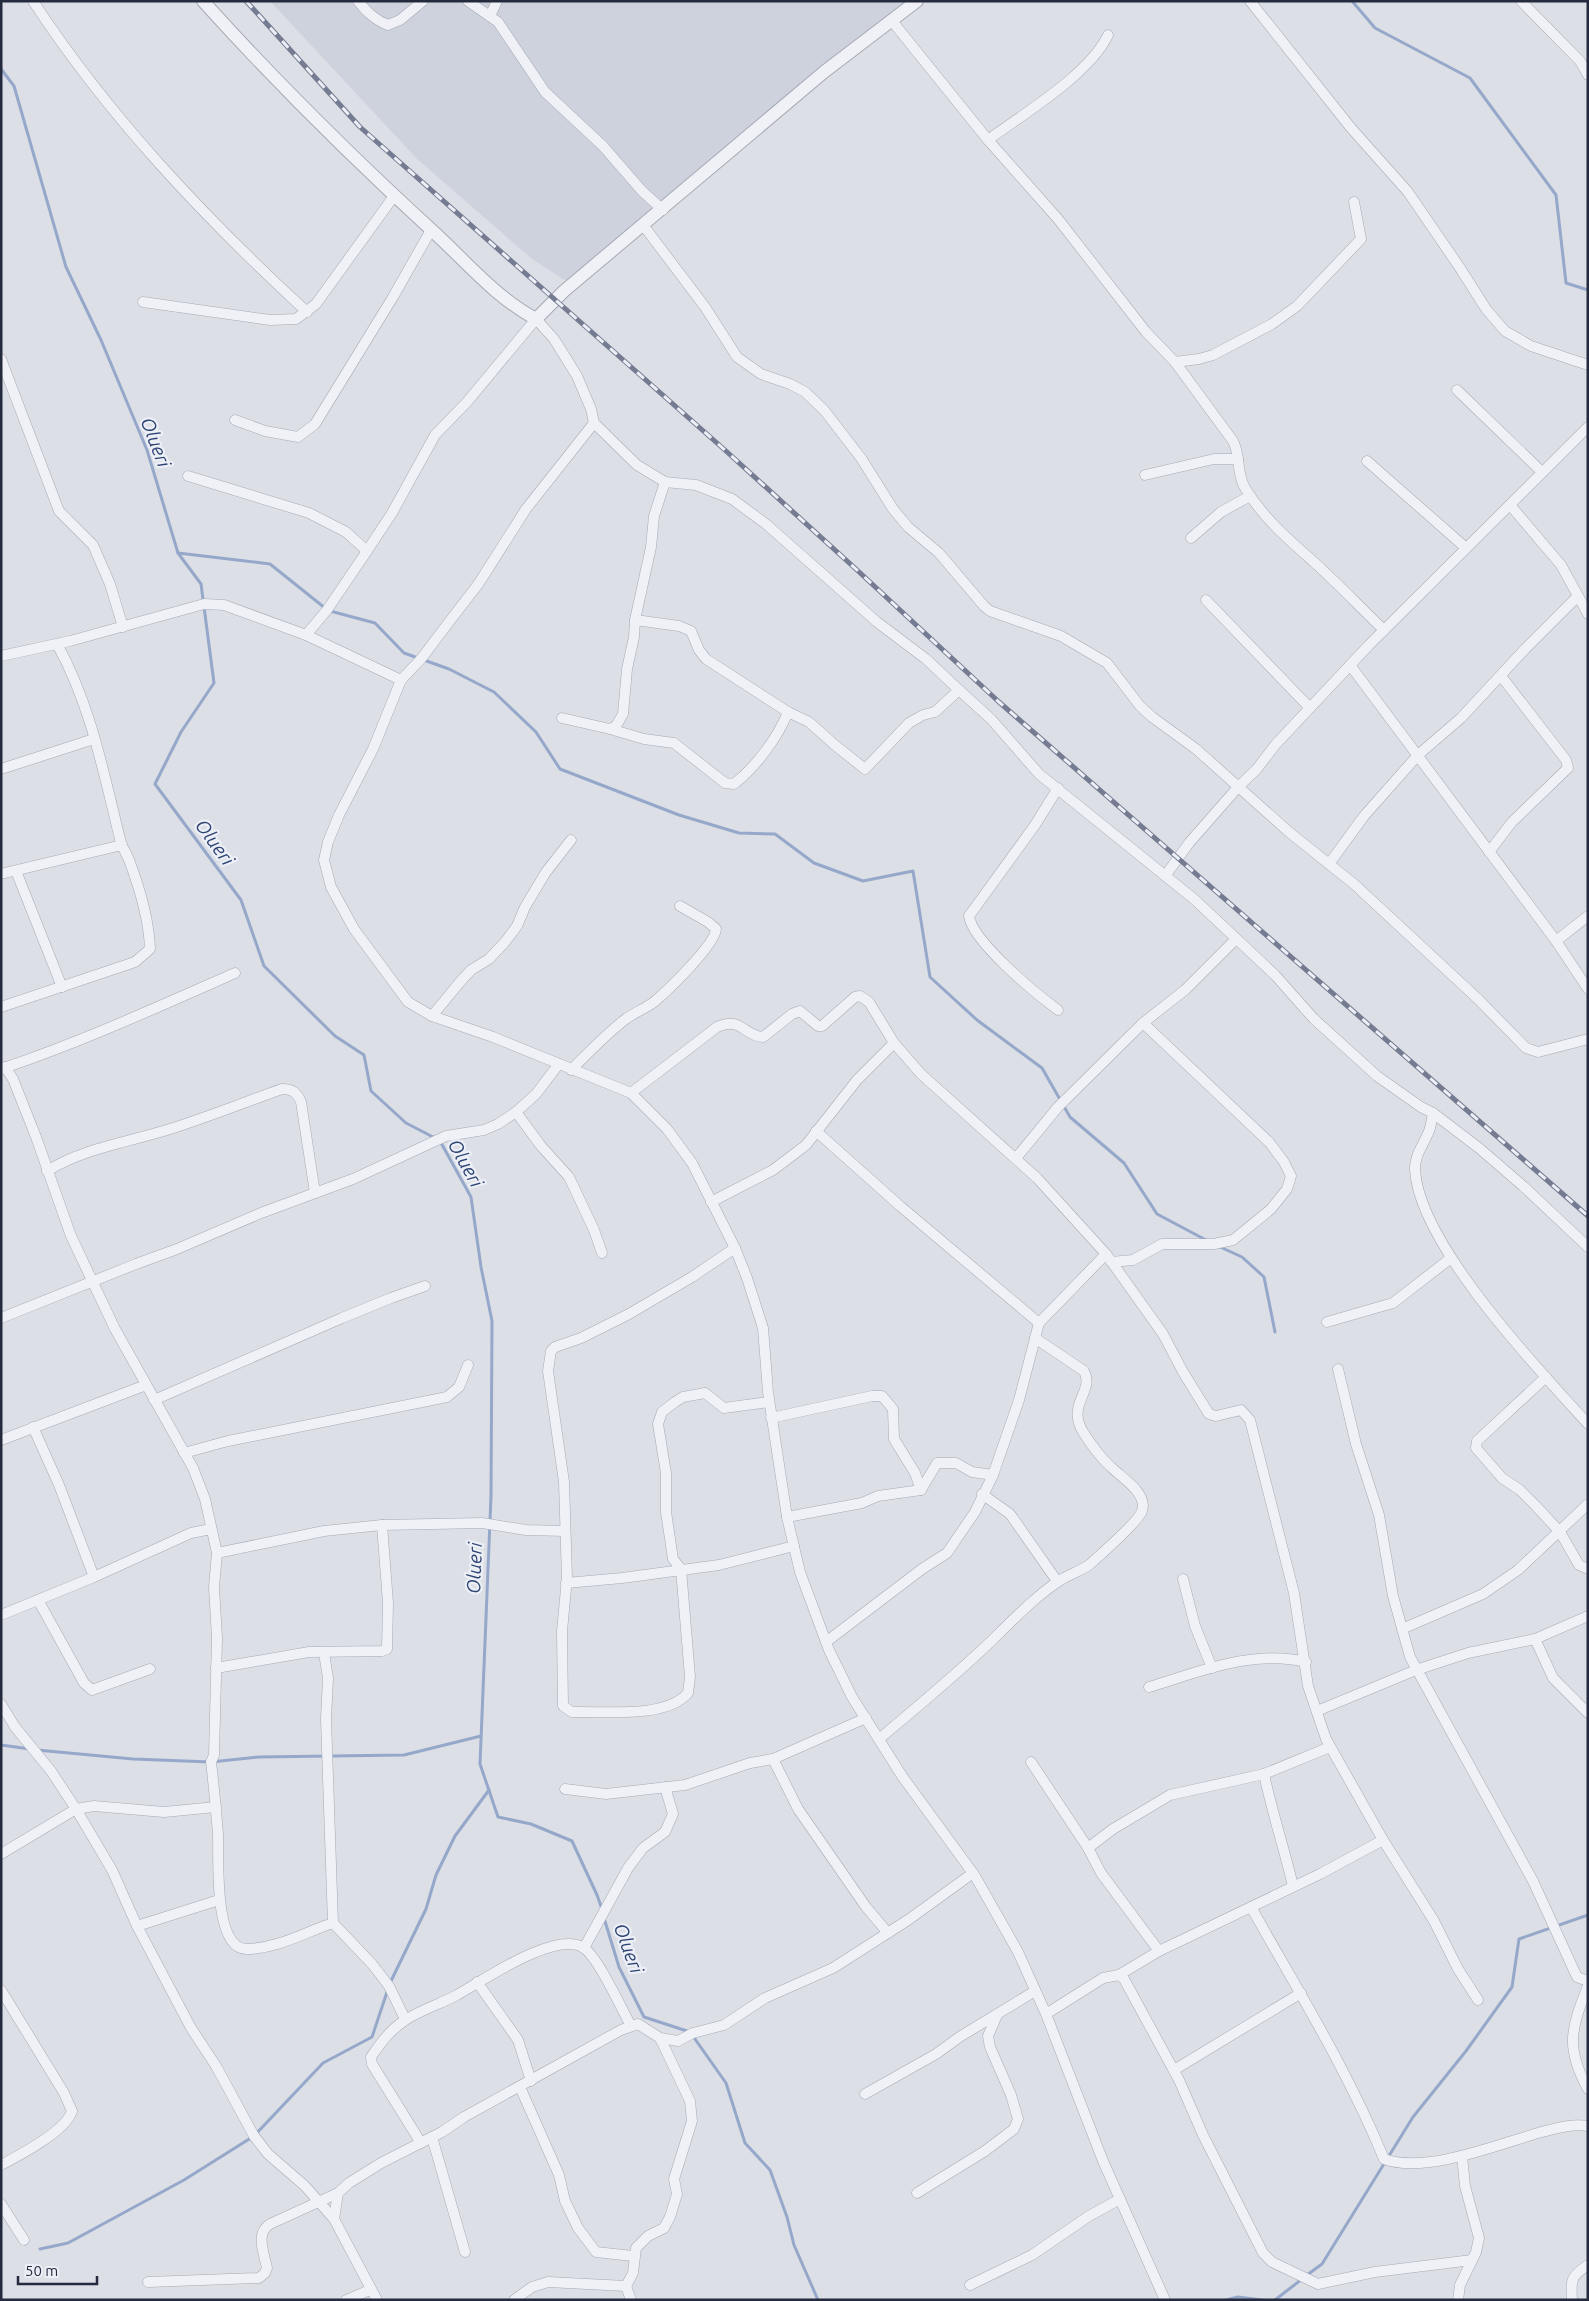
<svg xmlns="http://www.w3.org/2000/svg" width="1589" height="2301" viewBox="0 0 1589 2301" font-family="Ubuntu,sans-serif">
<rect width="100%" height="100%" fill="#dddfe7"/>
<!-- built -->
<path fill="#ced2dd" d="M270,1H912L569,283L532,259L417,159Z"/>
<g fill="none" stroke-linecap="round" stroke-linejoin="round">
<!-- stream -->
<g stroke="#95a8ca" stroke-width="3">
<path d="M1352,1L1375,28L1470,78L1556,195L1566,283L1588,290"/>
<path d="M1,69L14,86L66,267L101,340L147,450L178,553L201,584L214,683L181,732L155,784L241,900L264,966L335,1036L364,1055L371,1091L406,1123L435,1138"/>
<path d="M178,553L270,564L325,608"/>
<path d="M330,611L375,623L404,653L449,669L494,692L536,732L560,769L679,815L739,833L775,834L814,863L863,881L913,871L930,977L977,1020L1042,1068L1070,1117L1124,1163L1157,1214L1206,1240"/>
<path d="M440,1141L471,1197L481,1267L492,1321L491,1496L480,1764L498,1817L531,1824L572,1841L597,1895L602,1909"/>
<path d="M1218,1246L1242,1257L1264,1277L1275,1332"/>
<path d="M1,1745L30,1749"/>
<path d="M37,1750L133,1759L211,1762L259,1757L404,1755L481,1736"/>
<path d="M604,1918L619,1967L644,2017L690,2032L726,2083L745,2143L770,2170L787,2217L794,2245L818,2300"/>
<path d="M390,1983L426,1909L436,1875L455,1836L489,1790"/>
<path d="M40,2249L68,2243L184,2180L254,2136L323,2063L372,2037L388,1989"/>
<path d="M1307,2275L1322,2264L1413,2117L1466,2051L1512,1987L1519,1939L1588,1915"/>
<path d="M1226,2300L1238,2297L1262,2300"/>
<path d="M1275,2300L1302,2279"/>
</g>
<defs>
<g id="minor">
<path d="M33,1C109,117 205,218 307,312"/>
<path d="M358,1C367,12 375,20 388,25L400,20L423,1"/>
<path d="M468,1L498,22L545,92L603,146L642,191L663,210"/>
<path d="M1250,1L1351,128L1408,192L1460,268L1486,309L1505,331L1531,346L1588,365"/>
<path d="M1521,1L1580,61L1588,75"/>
<path d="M490,16L497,1"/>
<path d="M892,21L988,140L1058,219L1146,332L1175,362L1233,441C1241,456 1236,473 1245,488C1264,519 1289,540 1315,563C1339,585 1361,608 1384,630"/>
<path d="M988,140C1023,114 1090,74 1108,35"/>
<path d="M643,225L705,307L737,357L761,374L790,384L805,392L824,410L861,458L893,509L908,527L939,553L984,606L990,611L1061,636L1107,663L1140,706L1152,717L1196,749L1289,832L1354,884L1478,999L1526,1048L1538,1052L1588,1039"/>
<path d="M143,302L270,320L296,319L316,304L394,196"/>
<path d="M1,359L59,511L93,545L110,584L123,627"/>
<path d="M1175,362L1199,359L1213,355L1272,324L1297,306L1361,239L1354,202"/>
<path d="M1457,390L1542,472"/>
<path d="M235,420L265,431L298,437L315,424L393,297L431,230"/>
<path d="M594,423L526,509L479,583L449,622L421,659L401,680L373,749L339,815L328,842L324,860L331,887L354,929L408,1002L432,1016L493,1037L631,1093L667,1129L692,1163L735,1248L747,1278L763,1328L768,1392L787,1517L800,1572L829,1650L852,1697L902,1776L975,1876L1018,1952L1046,2014L1103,2161L1165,2300"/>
<path d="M1367,461L1466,548"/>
<path d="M1145,475L1214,459H1238"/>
<path d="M188,476L309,513L346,532L367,551"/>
<path d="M1510,505L1561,565L1588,614"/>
<path d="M1191,538L1221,512L1250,496"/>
<path d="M1206,600L1310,708"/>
<path d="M635,620L679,626L691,631L699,650L706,659L788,712L809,722L836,746L865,769L909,723L923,715L935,712L959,690"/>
<path d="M306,635L327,610L367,551L392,513L435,435L467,402L536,319L554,339L577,376L591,409L594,423L637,465L665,482L696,485L732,499L766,524L877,622L926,659L959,690L991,719L1039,774L1194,899L1275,975L1314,1019L1377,1076L1421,1107L1433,1113L1479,1148L1523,1186L1588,1247"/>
<path d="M1,656L70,641L204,604L224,605L306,635L401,680"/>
<path d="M1350,665L1556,941L1588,989"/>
<path d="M562,718L610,729L616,726L623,714L627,669L634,637L635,620L651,547L654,516L665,482"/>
<path d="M610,729L644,739L674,743L725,783L734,784C756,767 778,737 788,712"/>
<path d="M1,769L94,739"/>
<path d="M1489,852L1512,822L1568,768L1566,760L1501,676"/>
<path d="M1329,864L1364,816L1418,755L1461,718L1525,649L1577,597"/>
<path d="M16,871L62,987"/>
<path d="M1,874L122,845"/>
<path d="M1165,876L1189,843L1239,786L1256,770L1276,744L1369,645L1588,427"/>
<path d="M1556,941L1588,916"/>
<path d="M1,1007L135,962L150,949C149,918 140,889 129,860C127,854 123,849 121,843C104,775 91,705 57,644"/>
<path d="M1058,1010C1036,994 972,941 969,916L1035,825L1058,788"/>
<path d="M432,1016L460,982L471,970L489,959L505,942L517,926L525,907L546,872L571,840"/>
<path d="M5,1067L13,1079L36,1137L71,1236L115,1329L193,1468L205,1499L217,1553L214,1587L217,1638L214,1755L211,1762C214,1786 216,1810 218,1834C219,1857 213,1948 246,1949C277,1949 305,1932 333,1923"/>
<path d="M1,1069C81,1042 158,1007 235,973"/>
<path d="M571,1070C589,1052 607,1033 627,1018C636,1012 646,1008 654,1002C668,990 715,945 716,929L708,922L680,906"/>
<path d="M631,1093L717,1027C742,1016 743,1036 763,1037L792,1014L800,1011L818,1026H822L855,997L860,996L869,1002L894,1043L921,1074L1037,1178L1106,1254L1163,1334L1183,1372L1209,1414L1216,1416L1241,1410L1250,1420L1294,1593L1308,1686L1326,1739L1383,1840L1434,1921L1458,1969L1478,2000"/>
<path d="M516,1112L541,1146L569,1177L594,1230L602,1253"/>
<path d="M1433,1113C1432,1119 1431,1126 1429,1131C1424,1144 1414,1156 1415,1170C1419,1244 1538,1369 1588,1424"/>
<path d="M816,1131L900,1206L1039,1323"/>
<path d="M1016,1158L1058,1107L1143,1023"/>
<path d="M47,1171C84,1148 129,1142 170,1129C208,1117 245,1102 282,1089C293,1089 297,1093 301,1102L315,1193"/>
<path d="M711,1202L773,1170L806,1145L857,1080L894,1043"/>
<path d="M735,1248L692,1277L629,1314L581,1338L555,1347L551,1351L548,1371L564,1482L567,1578L562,1631L563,1706L572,1712C603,1711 666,1719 688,1693L690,1677L681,1569L673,1559L666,1512V1473L658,1424L662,1412L675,1402L683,1397L705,1393L724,1408L769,1402"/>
<path d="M1111,1262L1133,1260L1162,1244H1214L1233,1240L1271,1209L1287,1189L1291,1176L1284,1162L1269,1142L1143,1023L1185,990L1236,939"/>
<path d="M1,1318L136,1264L177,1249L261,1213L353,1179L446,1136L484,1130L498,1124L516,1112L536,1094L558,1065"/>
<path d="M1327,1322L1393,1303L1451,1258"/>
<path d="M1338,1369L1356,1444L1379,1515L1393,1596L1410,1657L1533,1881L1577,1977L1588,1981"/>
<path d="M1546,1377L1477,1441L1476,1448L1502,1478L1520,1490L1536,1506L1560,1532L1579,1565L1588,1569"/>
<path d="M154,1400L342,1318L391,1298L425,1286"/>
<path d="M771,1418L872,1396H882L893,1409L894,1439L915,1473L921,1490"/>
<path d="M33,1427L59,1485L94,1577"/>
<path d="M1,1440L146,1385"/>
<path d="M184,1453L228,1441L447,1397L459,1387L468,1365"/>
<path d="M982,1494L1010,1514L1057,1581"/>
<path d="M787,1517L862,1503L878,1496L921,1490L937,1463H956L972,1472L993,1475"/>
<path d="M217,1553L324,1531L382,1525L482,1523L526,1530L565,1531"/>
<path d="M1183,1579L1195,1626L1212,1668"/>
<path d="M566,1583L622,1578L719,1565L794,1546"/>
<path d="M38,1600L84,1683L92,1690L150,1669"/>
<path d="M1,1615L94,1577L191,1533L211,1529"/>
<path d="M1402,1629L1483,1594L1518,1570L1588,1504"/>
<path d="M1535,1639L1553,1678L1588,1713"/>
<path d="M826,1642L922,1569L947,1553L975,1512L993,1475L1019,1400L1039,1323L1106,1254"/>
<path d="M324,1653L328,1678L326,1719L333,1923L372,1964L389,1986L405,2019"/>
<path d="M216,1668L309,1652L382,1651L387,1649L388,1603L382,1525"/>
<path d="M1149,1687C1199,1672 1253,1649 1306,1662"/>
<path d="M1,1704L15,1727L51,1771L76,1809L112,1870L137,1926L191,2028L216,2066L254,2136L268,2154L305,2186L334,2219L377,2300"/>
<path d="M1317,1711L1416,1670L1468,1653L1535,1639L1588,1616"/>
<path d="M879,1739C915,1709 951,1679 985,1647C1007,1626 1034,1597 1059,1581C1068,1575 1080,1571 1089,1565C1098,1557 1139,1521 1142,1511C1148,1493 1122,1478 1111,1467C1101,1458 1090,1443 1083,1432C1066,1403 1095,1392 1084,1371L1035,1338"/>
<path d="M773,1759L798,1809L866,1907L888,1933"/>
<path d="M1031,1762L1088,1848L1101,1873L1159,1951"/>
<path d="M1264,1774C1272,1812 1284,1848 1293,1886"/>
<path d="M565,1789L606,1794L685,1785L750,1763L773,1759L866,1718"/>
<path d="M1088,1848L1113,1829L1170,1795L1264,1774L1330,1747"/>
<path d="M1,1854L76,1809L94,1806L164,1812L216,1807"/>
<path d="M1251,1907C1297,1989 1348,2071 1384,2159C1425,2174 1497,2145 1538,2133C1554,2129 1572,2123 1588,2126"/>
<path d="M137,1926L219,1900"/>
<path d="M584,1948L628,1868L643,1848L665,1832L673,1814L665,1787"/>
<path d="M1119,1975L1124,1979L1179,2080L1203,2135L1263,2253L1272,2262L1318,2284L1375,2272L1472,2260"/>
<path d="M477,1982L518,2040L531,2081"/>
<path d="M1588,1986C1571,2028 1565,2048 1588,2089"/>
<path d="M1,1990L64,2093L72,2111C66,2131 20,2155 1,2165"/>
<path d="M1046,2014L1103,1978L1119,1975L1159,1951L1320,1874L1383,1840"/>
<path d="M1174,2070L1301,1993"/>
<path d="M520,2087L559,2175L565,2201L578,2228L596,2252L633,2256"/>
<path d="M865,2094L936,2054L961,2036L1035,1991"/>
<path d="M432,2137L465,2252"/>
<path d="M421,2143L372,2064L371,2057C380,2044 390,2030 404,2021C418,2011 440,2004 455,1996C481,1982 556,1929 584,1948C599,1959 621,2008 631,2026"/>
<path d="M917,2193L985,2151L1014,2129L1018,2119L1011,2095L990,2047L988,2036L997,2015"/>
<path d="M1,2204L24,2240"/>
<path d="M334,2219L338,2193"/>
<path d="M148,2282L259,2278L265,2273L267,2268C264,2253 255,2233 270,2224L338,2193L349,2183L381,2163L442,2132L464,2117L621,2030L638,2024L660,2038L678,2041L693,2033L724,2025L765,1998L833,1968L908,1920L973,1873"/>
<path d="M970,2285L1032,2255L1089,2216L1120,2199"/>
<path d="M626,2286L633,2273L636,2248L648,2236L664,2228L670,2217L677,2194L674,2179L692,2121L690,2101L660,2038"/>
<path d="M626,2286L631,2300"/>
<path d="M346,2300L370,2290"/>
<path d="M514,2300L532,2287L548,2282L626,2286"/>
<path d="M1458,2300L1460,2285L1476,2252L1479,2238L1465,2186L1462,2156"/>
<path d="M1572,2300C1571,2280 1570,2277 1588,2265"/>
</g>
<path id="tertiary" d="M203,1C277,83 356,161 437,235C468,264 498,299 536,319L564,291L824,72L917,1"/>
</defs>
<!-- minor casing -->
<use href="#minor" stroke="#a6a9b5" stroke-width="11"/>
<!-- tertiary casing -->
<use href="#tertiary" stroke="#a6a9b5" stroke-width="14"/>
<!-- minor -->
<use href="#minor" stroke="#eff1f6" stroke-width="10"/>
<!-- tertiary -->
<use href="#tertiary" stroke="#eff1f6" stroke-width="12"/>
<defs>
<path id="rail" d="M246,1L360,127L726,451L857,570L999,702L1588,1216"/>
</defs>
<!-- rail casing -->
<use href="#rail" stroke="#757c92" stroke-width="5"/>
<!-- rail -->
<use href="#rail" stroke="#eceff5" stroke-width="3" stroke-dasharray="9" stroke-linecap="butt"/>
</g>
<g text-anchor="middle" stroke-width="4.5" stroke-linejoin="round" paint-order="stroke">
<!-- water labels -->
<g font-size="19" font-style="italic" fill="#2e4474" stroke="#eceff5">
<text transform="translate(156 442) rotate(69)" y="7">Olueri</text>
<text transform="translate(215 842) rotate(54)" y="7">Olueri</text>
<text transform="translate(466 1163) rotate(61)" y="7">Olueri</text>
<text transform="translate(474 1568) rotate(-88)" y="7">Olueri</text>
<text transform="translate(629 1948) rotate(70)" y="7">Olueri</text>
</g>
</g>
<!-- border -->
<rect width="1589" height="2301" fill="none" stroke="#252b3f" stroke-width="5"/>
<!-- scale -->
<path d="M18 2276v8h79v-8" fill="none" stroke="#252b3f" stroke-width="2.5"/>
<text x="25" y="2276" font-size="15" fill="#252b3f" stroke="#eceff5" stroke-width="4" paint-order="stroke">50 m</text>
</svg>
